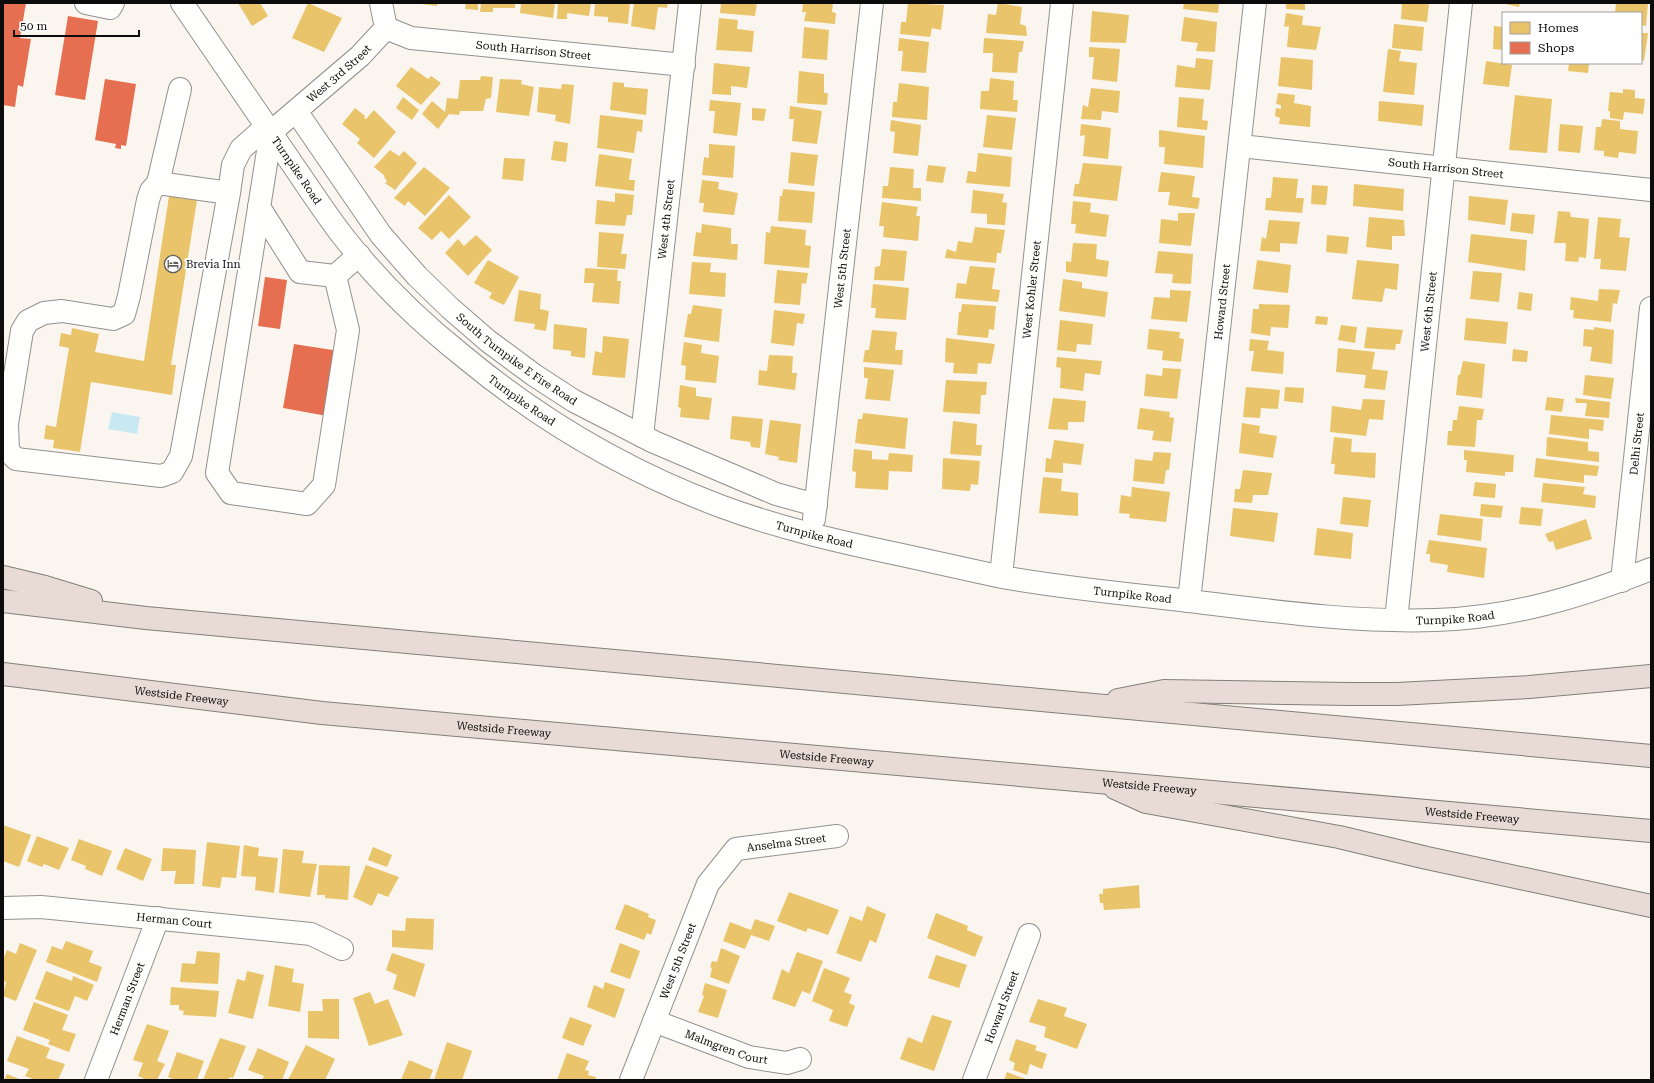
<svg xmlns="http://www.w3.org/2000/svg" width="1654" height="1083" viewBox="0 0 1654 1083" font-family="'Roboto Serif',serif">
<rect width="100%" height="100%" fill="#faf6ef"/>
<!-- water -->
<path fill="#c8e9f2" d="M112,412L140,417L137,434L108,429Z"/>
<!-- homes -->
<g fill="#e9c46a">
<path d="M238,3H260L268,16L252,26Z"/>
<path d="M308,3L342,18L324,52L292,38Z"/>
<path d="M414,3H437V6Z"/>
<path d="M466,3H478V10L465,9Z"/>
<path d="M481,3H515V8H493V12H480Z"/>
<path d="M521,3H555L553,18L520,13Z"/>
<path d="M558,3H591L589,16L567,13V19H557Z"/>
<path d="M595,3H630L628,24L608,22V17L594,16Z"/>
<path d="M634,3H668L667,8L658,7L655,30L631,26Z"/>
<path d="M721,3H757L755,16L720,13Z"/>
<path d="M803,3H833L832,12L836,13L835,24L804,21L806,12H802Z"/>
<path d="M908,3L944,5L941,30L932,28L930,37L900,34L901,22H906Z"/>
<path d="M998,3L1022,7L1020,24L1026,26L1027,36L986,33L988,14L996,15Z"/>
<path d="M1184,3H1219L1218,13L1183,9Z"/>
<path d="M1286,3H1305V10L1286,9Z"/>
<path d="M1402,3H1429L1427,22L1401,19Z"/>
<path d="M1501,3H1520L1519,7Z"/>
<path d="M1616,3H1648L1646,26L1641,25V13H1615Z"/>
<path d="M1092,11L1129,15L1126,43L1090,42Z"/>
<path d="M1286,13L1303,16L1302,25L1321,27L1316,50L1287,47L1289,26L1284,27Z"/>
<path d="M1184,17L1217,22L1215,52L1196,51L1198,43L1181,41Z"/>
<path d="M719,18L738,20L737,29L754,31L752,52L716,50Z"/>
<path d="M1394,24L1424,27L1422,51L1392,48Z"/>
<path d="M1494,26L1503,27V50L1493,49Z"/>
<path d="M804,27L829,30L827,60L802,58Z"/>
<path d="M1641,33H1648L1644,61L1641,60Z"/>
<path d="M899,38L929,42L926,73L901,71L903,51H898Z"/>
<path d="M984,38L1024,41L1022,52H1019L1017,73L992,72L993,53H983Z"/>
<path d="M1089,47L1120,49L1117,82L1092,79L1094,57H1089Z"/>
<path d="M1388,49L1401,51L1399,61L1417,63L1414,95L1383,92Z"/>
<path d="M1281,57L1313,60L1312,90L1278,86Z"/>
<path d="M1196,58L1213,60L1210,90L1175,87L1177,65L1195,68Z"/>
<path d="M1486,61L1512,65L1509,87L1483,84Z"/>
<path d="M714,63L750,67L747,88L731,86V95L712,94Z"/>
<path d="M1569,63H1589L1588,73L1568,71Z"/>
<path d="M411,67L428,79L431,76L441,83L421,105L396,86Z"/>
<path d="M799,71L824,74V93H828L827,105L797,103Z"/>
<path d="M481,76L493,77L491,98L486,99L483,111H460L459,115L449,114L438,129L422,114L432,101L445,112L447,98L458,99L460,80H480Z"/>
<path d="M990,78L1014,81L1013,100H1018L1017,112L980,109L981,91H989Z"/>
<path d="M500,79L522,80L521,84L534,87L529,116L496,112Z"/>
<path d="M613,82L624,83V87L648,89L646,115L610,110Z"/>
<path d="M899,83L929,87L927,120L892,117L893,102H897Z"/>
<path d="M562,84L574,85L570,124L555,121L556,115L537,112L539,87L561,89Z"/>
<path d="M1091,88L1120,91L1118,113L1102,111L1101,120L1081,119L1083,105L1088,107Z"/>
<path d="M1623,89L1635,90V98L1645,99L1643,114L1624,112L1623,120L1610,118V111H1608L1610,92L1623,93Z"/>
<path d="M1278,93L1295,95L1294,103L1311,106L1310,127L1279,124L1280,118L1275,116L1276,108L1281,109V105L1276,104Z"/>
<path d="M1515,95L1552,99L1547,153L1509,150Z"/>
<path d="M403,97L419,110L412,120L396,108Z"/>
<path d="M1179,97L1204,99L1202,120L1208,121L1207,130L1177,127Z"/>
<path d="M710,100L741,103L737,136L713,133L715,111H709Z"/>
<path d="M1379,101L1424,105L1422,126L1378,121Z"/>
<path d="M790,106L822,111L817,144L792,141L794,119H789Z"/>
<path d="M355,108L365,116L364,118L366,119L374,110L396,132L374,158L357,143L360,139L342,124Z"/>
<path d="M752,108L766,109L764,121L752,120Z"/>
<path d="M600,115L643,120L642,132L637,131L634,153L597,148Z"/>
<path d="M987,115L1016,118L1012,150L983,147Z"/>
<path d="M1602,119L1620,121V129L1638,131L1636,154L1619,152L1618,158L1604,156V151L1594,150L1596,127H1601Z"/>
<path d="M891,120L921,125L918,156L893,153L895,132L890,131Z"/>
<path d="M1081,124L1111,128L1108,159L1083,156L1085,135L1080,136Z"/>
<path d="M1560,124L1583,126L1580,153L1558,151Z"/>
<path d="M1159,130L1205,136L1203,168L1164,164L1165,147H1159Z"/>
<path d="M554,141L568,143L566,162L551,160Z"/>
<path d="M709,144L735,146L733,178L702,175L704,157L709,158Z"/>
<path d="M390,150L399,156L404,151L417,163L395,190L385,183L387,181L384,177L385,176L374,167Z"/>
<path d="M791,152L818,155L814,186L788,183Z"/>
<path d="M978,153L1012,157L1010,187L966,183L968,171L976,172Z"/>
<path d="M599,154L632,159L629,180H635L634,191L595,186Z"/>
<path d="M504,158L525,159L523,181L502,179Z"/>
<path d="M1083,163L1122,166L1117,201L1073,196L1075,184H1079Z"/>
<path d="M928,165L946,167L943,183L926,181Z"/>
<path d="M424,167L450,188L425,216L408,201L405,206L394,198Z"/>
<path d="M890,167L914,169L913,188H921V201L882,198L883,186H888Z"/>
<path d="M1161,172L1195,176L1192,197L1200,198L1198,209L1168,205L1170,192H1158Z"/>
<path d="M1273,177L1298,179L1296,198H1304L1302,213L1265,210L1266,198H1271Z"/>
<path d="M702,180L719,182L718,189L738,193L734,215L703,212L704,203H699Z"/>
<path d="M1354,184L1404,189L1403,211L1353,206Z"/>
<path d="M1312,185L1328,186L1326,205L1311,204Z"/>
<path d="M783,189L815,192L812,223L778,221L780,196H782Z"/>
<path d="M973,190L1004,194L1002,202L1007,203L1005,225L987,224V214L971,213Z"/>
<path d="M615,193L634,195L632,215H627L625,226L595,224L597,200L615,202Z"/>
<path d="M449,195L471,217L449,239L441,231L432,240L418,228Z"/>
<path d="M169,196L197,200L171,365H176L172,395L91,382L80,452L53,448L54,440L44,439L46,425L56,427L69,348L59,346L61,333L71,335L72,328L99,334L95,352L144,361Z"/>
<path d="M1469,196L1508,200L1505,225L1468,220Z"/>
<path d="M1073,201L1091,203L1090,212L1109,215L1106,237L1075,233L1076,224H1071Z"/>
<path d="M882,202L918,207L916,216H920L918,241L883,237L884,226H879Z"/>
<path d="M1558,211L1570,212L1571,217L1589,219L1586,258L1579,257L1578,262L1565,261L1566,243H1554Z"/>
<path d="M1178,213H1195L1191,246L1159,243L1161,219L1178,221Z"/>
<path d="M1512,213L1535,215L1533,234L1510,231Z"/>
<path d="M1369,217L1404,220L1405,236H1392V250L1366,247Z"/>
<path d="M1598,217L1621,219L1619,237L1630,238L1626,271L1600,269L1601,259H1594Z"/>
<path d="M1269,220L1300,222L1297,244L1280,243V252L1260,251L1262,237L1266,239Z"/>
<path d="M702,224L731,228V244H738L737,260L693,256L696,232L701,233Z"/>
<path d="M771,226L806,230L805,245L811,246L809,268L764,264L766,232L770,233Z"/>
<path d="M975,227L1005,230L1001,253H997L996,263L945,258L947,249L956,252L958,241L972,243Z"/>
<path d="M599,232L624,234L621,254H627L625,269L597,267Z"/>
<path d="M1471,234L1527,240L1525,271L1468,262Z"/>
<path d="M476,235L492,250L468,276L445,253L458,239L464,246Z"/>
<path d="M1327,235L1349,237L1347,254L1326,252Z"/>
<path d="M1073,243L1097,244L1096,259L1109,261L1107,277L1066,272V261L1071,262Z"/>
<path d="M882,249L907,251L904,281L874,280L875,267L880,266Z"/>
<path d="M1158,251L1193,254L1191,284L1172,283L1173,274L1155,273Z"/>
<path d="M488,260L519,277L504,305L489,298L492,293L474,283Z"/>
<path d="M1257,260L1291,265L1288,293L1253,289Z"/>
<path d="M1357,260L1399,264L1397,290L1385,288L1382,302L1352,299Z"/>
<path d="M692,262L711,263L710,272L726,273L725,297L689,294Z"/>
<path d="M970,266L995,268L992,289L1000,290L998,302L955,298L957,283L966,284Z"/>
<path d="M585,268L618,270L617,281H621L619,304L592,302L594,283H584Z"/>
<path d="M777,270L808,273L806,284L802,283L800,305L774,303Z"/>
<path d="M1473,271L1502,273L1499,302L1470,299Z"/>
<path d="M1063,279L1082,282V288L1108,292L1105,317L1059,311Z"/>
<path d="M873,284L909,288L906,320L875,318L876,308H871Z"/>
<path d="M1599,289L1620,290L1617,304L1613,303L1611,322L1573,318L1574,310H1570L1571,297L1598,301Z"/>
<path d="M519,290L541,294L540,309L549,311L546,331L534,329L535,324L514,321Z"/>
<path d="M1170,290L1191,291L1187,322L1151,319L1154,297L1170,298Z"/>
<path d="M1519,292L1533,294L1531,311L1517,309Z"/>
<path d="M962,304L996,306L994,330L989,329L988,338L957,335L959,312H961Z"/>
<path d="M1259,304L1290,305L1288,328L1271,327L1270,336L1251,333L1253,309H1259Z"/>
<path d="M693,305L722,309L719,342L684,337L688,314H691Z"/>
<path d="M774,310L805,314L803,324L797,323L794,346L771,343Z"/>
<path d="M1316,316L1328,317L1327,325L1315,324Z"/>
<path d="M1466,318L1508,322L1506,344L1464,340Z"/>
<path d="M1060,320L1093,324L1091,345L1077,344L1076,352L1057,350Z"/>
<path d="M554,324L587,328L585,358L571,356V351L553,349Z"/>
<path d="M1341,325L1357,327L1355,343L1338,340Z"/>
<path d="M1367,327L1403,330L1400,344H1396L1395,350L1364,348Z"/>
<path d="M1594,327L1614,330L1612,364L1590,361L1592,347L1583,346L1584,329L1594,330Z"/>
<path d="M1149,329L1180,332L1179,338L1184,339L1181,362L1162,360L1163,351L1147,349Z"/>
<path d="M872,330L897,332L895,350H903L902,365L863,362L865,350H869Z"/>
<path d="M603,336L629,339L625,378L592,375L595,351L602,353Z"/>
<path d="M946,338L995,344L991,364L978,363L977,374L953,373L954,363L945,362Z"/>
<path d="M1250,339L1269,341L1267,350L1284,352L1283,374L1251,371L1254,351H1249Z"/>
<path d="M684,342L702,345L701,353L719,356L716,383L685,380L686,366L681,365Z"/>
<path d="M1338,348L1375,352L1372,369L1388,371L1385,390L1364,388L1366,375L1336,372Z"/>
<path d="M1513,349L1528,351L1527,362L1512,361Z"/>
<path d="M769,355L793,356L792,373H797L795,390L758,385L759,370L767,371Z"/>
<path d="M1057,357L1102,361L1100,375L1085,373L1083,391L1060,388L1061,368L1056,367Z"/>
<path d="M1463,361L1485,364L1482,398L1456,395L1458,375H1460Z"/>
<path d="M864,367L894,370L890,401L865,399L868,378H864Z"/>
<path d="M1163,368L1181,369L1177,399L1144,396L1146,374L1162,376Z"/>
<path d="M1585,375L1614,378L1611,399L1583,395Z"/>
<path d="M946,380L987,382L986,395H981L980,414L943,412Z"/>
<path d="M680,385L696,388V396L712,398L709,420L680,417L681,408L678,407Z"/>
<path d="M1246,387L1280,390L1278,409L1261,408L1260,418L1243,417Z"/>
<path d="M1285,387L1304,388L1303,403L1284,401Z"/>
<path d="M1547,397L1564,399L1562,412L1545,410Z"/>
<path d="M1053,398L1086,401L1084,422H1068V430L1048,429Z"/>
<path d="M1575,398L1610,402L1609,418L1585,416L1587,403H1576Z"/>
<path d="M1363,399L1385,400L1383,420L1369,419L1366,436L1330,432L1332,406L1361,410Z"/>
<path d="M1459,406L1484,409L1482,420H1477L1475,447L1447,445L1448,431H1452L1453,420H1457Z"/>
<path d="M1140,408L1170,412L1169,417L1174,418L1171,442L1152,440L1154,431L1137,429Z"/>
<path d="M863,413L908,418L905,449L855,443L858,419H862Z"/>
<path d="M1551,415L1604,420L1603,431L1589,429V439L1549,434Z"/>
<path d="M732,416L763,419L760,448L751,447L750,442L730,439Z"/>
<path d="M770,420L801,424L797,463L778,460L779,457L765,454Z"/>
<path d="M953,421L977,424L976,445H982L981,456L950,454Z"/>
<path d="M1242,423L1260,426L1259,433L1277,436L1273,458L1239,453Z"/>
<path d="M1334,437L1352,439L1351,452L1376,453L1375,478L1334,474L1335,464H1331Z"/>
<path d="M1547,437L1588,442V451L1599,452V462L1546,456Z"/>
<path d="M1054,440L1084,444L1081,465L1063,463V473L1045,472L1046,458L1051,459Z"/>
<path d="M854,449L872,451V459L888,460L889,453L913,455L912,472L889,471L888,490L855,488L856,472L852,471Z"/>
<path d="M1464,450L1514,455L1513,472H1505V476L1466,472L1467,460H1464Z"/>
<path d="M1154,452L1171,453L1169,470H1166L1164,484L1133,481L1135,459L1152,461Z"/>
<path d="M943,458L980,461L978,485L971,484L970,491L942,489Z"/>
<path d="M1536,458L1599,466L1597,476L1584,475V483L1534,477Z"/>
<path d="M1243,470L1272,473L1268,495H1253L1252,503L1234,502L1235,489H1240Z"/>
<path d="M1043,477L1062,479L1061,491L1078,493V516L1039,513Z"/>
<path d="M1475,482L1496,484L1495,498L1473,496Z"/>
<path d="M1543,483L1585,487L1583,494L1596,496L1595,508L1541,502Z"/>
<path d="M1132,487L1170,492L1166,522L1129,518L1130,514L1119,513L1121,495L1131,497Z"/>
<path d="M1343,497L1371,500L1368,527L1340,524Z"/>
<path d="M1481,504L1503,506L1501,518L1480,516Z"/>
<path d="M1521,507L1543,509L1541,526L1519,524Z"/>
<path d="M1233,508L1278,513L1274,542L1230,536Z"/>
<path d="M1440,514L1483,519L1481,541L1437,535Z"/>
<path d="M1586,519L1592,539L1556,550L1553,541L1549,542L1545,534Z"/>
<path d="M1317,528L1353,533L1351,559L1314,555Z"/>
<path d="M1429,540L1487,548L1484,578L1447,572L1448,565L1430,562V554H1426Z"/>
<path d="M3,825L31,835L19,867L3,861Z"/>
<path d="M37,836L69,848L59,870L44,864L42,867L27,861Z"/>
<path d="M79,839L112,851L102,876L85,869L86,866L71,860Z"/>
<path d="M207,842L240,846L236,878L222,877L220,888L202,886Z"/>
<path d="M244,845L259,848L258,856L278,858L274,893L255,890L256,877L241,876Z"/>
<path d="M373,847L392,855L387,867L368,860Z"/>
<path d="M125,848L152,859L143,881L116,869Z"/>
<path d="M163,848L196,850L194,884H174L176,871H161Z"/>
<path d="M283,849L304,851L302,863L317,864L310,897L279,893Z"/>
<path d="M319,865L350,866L348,900L325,898V895H317Z"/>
<path d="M366,865L399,877L388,897L378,893L372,906L353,897Z"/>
<path d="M1139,885L1140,908L1104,910L1103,903H1100L1099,894H1103V889Z"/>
<path d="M789,892L839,910L828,935L808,928L806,932L777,921Z"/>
<path d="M625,904L649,914L648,917L656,920L651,935L647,933L644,940L615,929Z"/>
<path d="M867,906L886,914L876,943L870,940L861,962L836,953L850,916L862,921Z"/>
<path d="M936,913L968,926L967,930L983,937L975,957L927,938Z"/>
<path d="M406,918L434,919L433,950L392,947V930L405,931Z"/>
<path d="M755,919L775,926L769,941L751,935L745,949L723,941L730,922L751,930Z"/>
<path d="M66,941L93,951L89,962L102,967L97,982L46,962L52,946L62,950Z"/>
<path d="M20,943L37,950L16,1001L3,996L6,982L3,981V960L7,950L16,954Z"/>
<path d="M620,943L640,951L630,979L610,972Z"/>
<path d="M721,948L740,956L729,984L710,977L712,968L710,967L712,961L717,962Z"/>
<path d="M197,951L220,953L218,984L180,982L182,963L195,964Z"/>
<path d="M797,952L823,961L810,994L802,991L795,1007L772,999L782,969L789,973Z"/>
<path d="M392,953L425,964L415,997L393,989L397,975L386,970Z"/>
<path d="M936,955L967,965L959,988L928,978Z"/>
<path d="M275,965L294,969L292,982L304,984L300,1012L268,1006Z"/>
<path d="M824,968L850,978L844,992L852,995L849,1003L855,1006L847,1027L829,1021L833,1010L812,1001Z"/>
<path d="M46,971L72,981L73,976L94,985L87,1001L75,996L69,1011L35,999Z"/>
<path d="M247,971L264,975L253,1019L228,1013L237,979L245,981Z"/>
<path d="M605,982L625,989L615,1018L587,1007L594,985L603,989Z"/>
<path d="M705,983L727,990L718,1018L698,1012L704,996L702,995Z"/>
<path d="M171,987L219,991L216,1017L183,1015L184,1011L179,1010V1005H170Z"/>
<path d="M370,992L375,1004L388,999L403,1035L369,1046L353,998Z"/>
<path d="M322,999H339V1039L308,1038V1011H323Z"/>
<path d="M1038,999L1067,1008L1064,1016L1087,1024L1077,1049L1044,1037L1046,1027L1029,1022Z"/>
<path d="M34,1002L68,1015L62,1030L76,1034L69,1052L48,1044L50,1040L23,1030Z"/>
<path d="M932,1015L952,1021L934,1071L900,1059L908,1037L922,1043Z"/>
<path d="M570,1017L592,1025L583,1046L562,1038Z"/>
<path d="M147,1024L169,1031L157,1061L165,1064L157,1080H147L138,1076L143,1063L133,1060Z"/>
<path d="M17,1036L50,1048L46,1058L65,1064L58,1080H36L25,1076L29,1069L7,1061Z"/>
<path d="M220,1038L246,1046L233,1078L230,1077L228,1080H203Z"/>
<path d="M1016,1039L1037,1046L1035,1050L1047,1054L1042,1069L1030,1064L1027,1075L1013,1070L1015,1063L1009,1060Z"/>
<path d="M447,1042L472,1051L462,1080H434Z"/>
<path d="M306,1045L335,1059L325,1080H288Z"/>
<path d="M258,1048L289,1062L282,1080H262L264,1076L248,1070Z"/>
<path d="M177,1052L204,1061L197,1080H176L168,1077Z"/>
<path d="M567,1053L589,1061L585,1070L589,1071L588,1075L596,1077L595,1080H557Z"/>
<path d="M409,1060L433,1070L429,1080H401Z"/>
<path d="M1007,1072L1028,1080H1004Z"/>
<path d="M7,1074L22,1080H4Z"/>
</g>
<!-- shops -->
<g fill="#e76f51">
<path d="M3,3H26L20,38L31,39L23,87L18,85L15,107L3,105Z"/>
<path d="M68,16L98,21L85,100L55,95Z"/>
<path d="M105,79L136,84L126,146L121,145V149L115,148L116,144L95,140Z"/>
<path d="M265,277L287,280L280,329L258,326Z"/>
<path d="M294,344L339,351L327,416L283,408Z"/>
</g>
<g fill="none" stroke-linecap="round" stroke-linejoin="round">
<defs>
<g id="minor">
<path d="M86,3L110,8L113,3"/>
<path id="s1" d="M182,3C219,57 256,111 293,165C309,188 325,213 342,235C377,280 419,321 463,356C540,420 627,471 720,506C779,528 840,542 902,555C935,562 969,570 1002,577C1058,587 1115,593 1172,599C1259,609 1348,623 1436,620C1511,618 1582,596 1651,569"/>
<path id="s2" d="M386,28L411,38L684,65"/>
<path id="s3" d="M296,111L381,235L417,276L450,308L488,341L534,375L574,401L654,442L776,494L816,505"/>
<path id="s4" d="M1240,146L1651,190"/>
<path d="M158,183L180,89"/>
<path d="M229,193L158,183L151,191L148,200L129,296L124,314L113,319L62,311L44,313L28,321L22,331L7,424L8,451L16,459L161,476L172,472L181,456L229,193L233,165L241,149L267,126"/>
<path d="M259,207L300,272L335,276L359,255"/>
<path id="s5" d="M335,276L348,330L324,485L307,504L231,493L217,473L271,132L360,56L386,28L381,3"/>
<path id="s6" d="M642,436L690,3"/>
<path id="s7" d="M814,519L872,3"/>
<path id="s8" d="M1001,576L1062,3"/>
<path id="s9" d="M1622,581L1651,308"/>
<path id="s10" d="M1189,601L1255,3"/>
<path id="s11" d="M1396,620L1461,3"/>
<path id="s12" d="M3,908L41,907L311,934L342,949"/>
<path id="s13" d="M654,1021L749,1057L787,1063L800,1059"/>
<path id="s14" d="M96,1080L158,918"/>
<path id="s15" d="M631,1080L708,884L736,849L837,836"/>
<path id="s16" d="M974,1080L1029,935"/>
</g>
<g id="highway">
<path d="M3,577L45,587L91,601"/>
<path d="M3,601L146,618L1651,756"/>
<path id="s17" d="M3,674L322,713L1651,831"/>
<path d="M1118,700L1164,691L1349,694H1397L1529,687L1651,676"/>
<path d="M1115,788L1146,802L1339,837L1427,858L1651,906"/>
</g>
</defs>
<!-- minor casing -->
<use href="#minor" stroke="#93918e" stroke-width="24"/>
<!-- highway casing -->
<use href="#highway" stroke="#807f7c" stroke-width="24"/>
<!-- minor -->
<use href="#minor" stroke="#fefefd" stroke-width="22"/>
<!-- highway -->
<use href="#highway" stroke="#e8dbd5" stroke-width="22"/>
</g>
<!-- icons -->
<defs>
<symbol id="hotel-ring" viewBox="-11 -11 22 22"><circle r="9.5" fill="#fff" stroke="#5f5e5b" stroke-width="1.5"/><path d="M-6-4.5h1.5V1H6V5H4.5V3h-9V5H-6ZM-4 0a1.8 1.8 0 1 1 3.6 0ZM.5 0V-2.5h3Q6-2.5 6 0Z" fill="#5f5e5b"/></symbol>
</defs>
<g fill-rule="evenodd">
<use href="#hotel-ring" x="163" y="254" width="20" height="20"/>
</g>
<g text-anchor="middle" stroke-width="4" stroke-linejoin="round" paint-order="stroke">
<!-- street labels -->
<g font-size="11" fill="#0c0c0c" stroke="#fff">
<text dy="4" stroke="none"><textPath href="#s2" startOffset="150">South Harrison Street</textPath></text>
<text dy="4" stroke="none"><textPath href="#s5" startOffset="774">West 3rd Street</textPath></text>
<text dy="4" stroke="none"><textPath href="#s4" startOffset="207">South Harrison Street</textPath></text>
<text dy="4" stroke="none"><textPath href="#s1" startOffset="203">Turnpike Road</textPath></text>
<text dy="4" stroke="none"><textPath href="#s6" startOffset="218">West 4th Street</textPath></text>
<text dy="4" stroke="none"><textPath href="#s7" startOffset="252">West 5th Street</textPath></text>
<text dy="4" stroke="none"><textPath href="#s8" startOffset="288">West Kohler Street</textPath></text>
<text dy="4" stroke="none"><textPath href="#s10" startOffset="301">Howard Street</textPath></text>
<text dy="4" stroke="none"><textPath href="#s11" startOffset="310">West 6th Street</textPath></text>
<text dy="4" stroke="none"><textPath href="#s3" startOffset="335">South Turnpike E Fire Road</textPath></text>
<text dy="4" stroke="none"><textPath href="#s1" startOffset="527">Turnpike Road</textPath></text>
<text dy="4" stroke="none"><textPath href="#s9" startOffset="138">Delhi Street</textPath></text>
<text dy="4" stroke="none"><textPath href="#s1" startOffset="851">Turnpike Road</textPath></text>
<text dy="4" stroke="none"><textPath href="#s1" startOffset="1175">Turnpike Road</textPath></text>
<text dy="4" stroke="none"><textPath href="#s1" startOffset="1499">Turnpike Road</textPath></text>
<text dy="4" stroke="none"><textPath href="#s17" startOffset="180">Westside Freeway</textPath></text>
<text dy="4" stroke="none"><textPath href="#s17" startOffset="504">Westside Freeway</textPath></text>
<text dy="4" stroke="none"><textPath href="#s17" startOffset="828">Westside Freeway</textPath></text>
<text dy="4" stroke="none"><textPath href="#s17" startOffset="1152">Westside Freeway</textPath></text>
<text dy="4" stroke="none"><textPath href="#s17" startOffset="1476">Westside Freeway</textPath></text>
<text dy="4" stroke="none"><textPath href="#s15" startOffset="306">Anselma Street</textPath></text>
<text dy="4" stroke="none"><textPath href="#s12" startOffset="172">Herman Court</textPath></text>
<text dy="4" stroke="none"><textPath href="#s15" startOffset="128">West 5th Street</textPath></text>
<text dy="4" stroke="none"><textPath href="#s14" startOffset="87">Herman Street</textPath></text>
<text dy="4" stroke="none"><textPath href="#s16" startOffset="78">Howard Street</textPath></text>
<text dy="4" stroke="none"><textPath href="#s13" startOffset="77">Malmgren Court</textPath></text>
</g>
<!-- poi labels -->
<g font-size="11" fill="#0c0c0c" stroke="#fff" text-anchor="start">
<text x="186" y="268">Brevia Inn</text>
</g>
</g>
<!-- border -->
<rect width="1654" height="1083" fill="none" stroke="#0c0c0c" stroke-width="8"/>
<!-- legend -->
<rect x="1502" y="12" width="140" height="52" fill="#ffffff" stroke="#9e9e9e"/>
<rect x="1510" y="22" width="20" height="12" fill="#e9c46a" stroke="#9e9e9e"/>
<text x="1538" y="32" font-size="12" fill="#0c0c0c">Homes</text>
<rect x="1510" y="42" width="20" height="12" fill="#e76f51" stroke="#9e9e9e"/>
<text x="1538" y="52" font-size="12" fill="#0c0c0c">Shops</text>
<!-- scale -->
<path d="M14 30v6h125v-6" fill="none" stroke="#0c0c0c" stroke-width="2"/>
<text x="20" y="30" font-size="12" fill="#0c0c0c" stroke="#ffffff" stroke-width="3" paint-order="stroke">50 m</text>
</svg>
